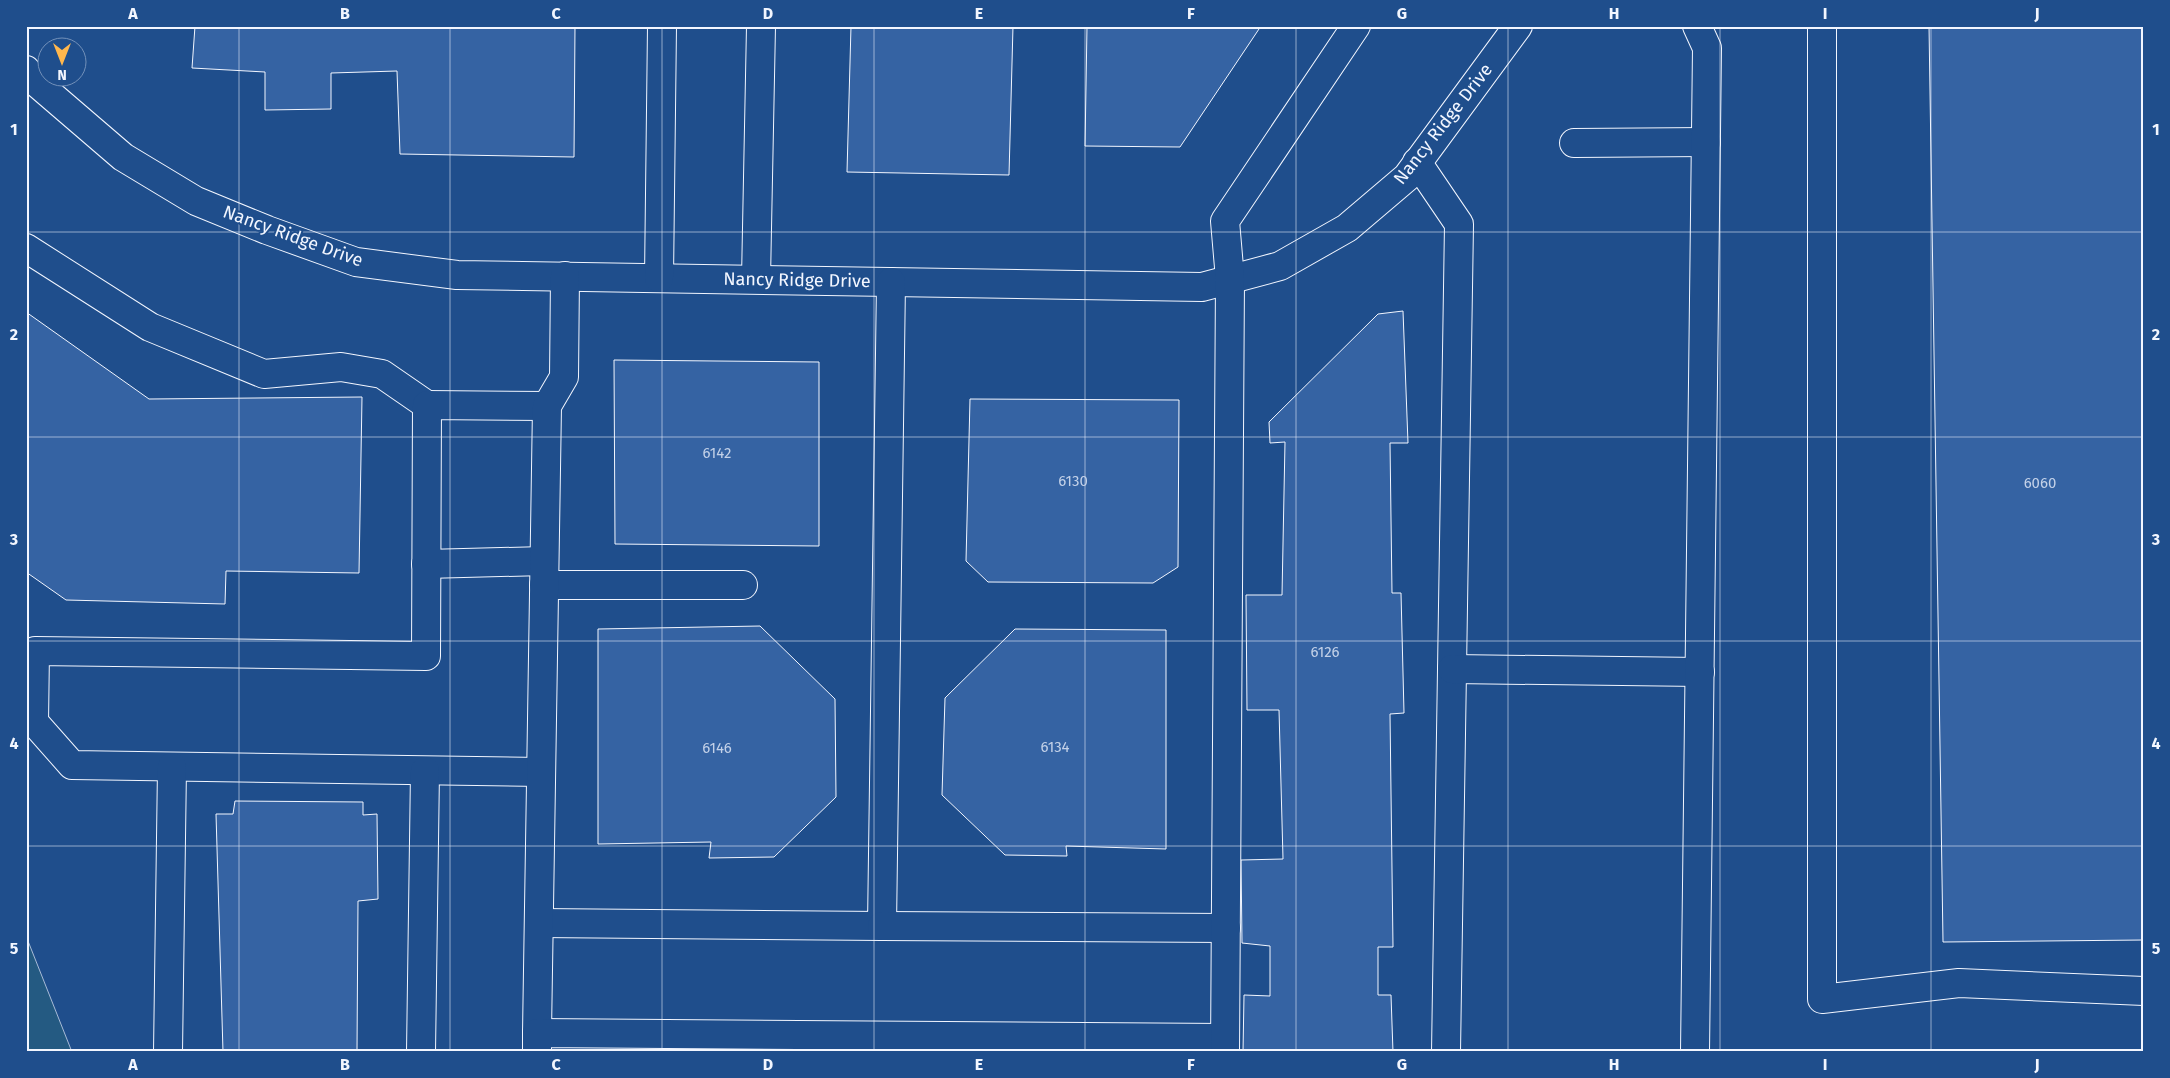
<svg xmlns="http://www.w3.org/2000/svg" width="2170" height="1078" viewBox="0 0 2170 1078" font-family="'Fira Sans',sans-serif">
<rect width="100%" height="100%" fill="#1f4e8c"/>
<!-- green -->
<path fill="#245a82" stroke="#a8bbd7" d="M26,936L72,1052H26Z"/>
<!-- building -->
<g fill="#3563a3" stroke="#f2f6ff">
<path d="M195,26H575L574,157L400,154L397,71L331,73V109L265,110V72L192,68Z"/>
<path d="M851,26H1013L1009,175L847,172Z"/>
<path d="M1087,26H1261L1180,147L1085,146Z"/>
<path d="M1929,26H2144V940L1943,942Z"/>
<path d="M1403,311L1408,443H1390L1392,593H1401L1404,713L1390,714L1393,947H1378V995H1391L1393,1052H1243L1244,995L1270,996V946L1242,943L1241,860L1283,859L1279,710H1247L1246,595H1282L1285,442L1270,443L1269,422L1378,314Z"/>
<path d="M26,312L149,399L362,397L359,573L226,571L225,604L66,600L26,572Z"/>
<path d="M614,360L819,362V546L615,544Z"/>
<path d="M970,399L1179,400L1178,567L1153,583L988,582L966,561Z"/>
<path d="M760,626L835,699L836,797L774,857L709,858L711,842L598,844V629Z"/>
<path d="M1015,629L1166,630V849L1066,846L1067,856L1005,855L942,795L945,698Z"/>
<path d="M235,801L363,802V815L377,814L378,899L358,901L357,1052H223L216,814H233Z"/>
</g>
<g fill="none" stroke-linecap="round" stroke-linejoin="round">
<defs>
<g id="minor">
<path d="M1822,26V999L1959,983L2144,991"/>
<path d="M26,70L38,84L123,157L196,201L267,230L356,262L457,275L1202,287L1280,266L1347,228L1407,177L1518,26"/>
<path d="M1574,143L1706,142"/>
<path d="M1417,162L1459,224L1446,1052"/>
<path d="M26,248L150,327L264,374L341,367L382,374L427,405"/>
<path d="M659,278L662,26"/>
<path d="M756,279L761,26"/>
<path d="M426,564L544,561"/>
<path d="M544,585H743"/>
<path d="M1452,669L1700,672"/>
<path d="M541,772L72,765L34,722L35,651L426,656L427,405L547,406"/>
<path d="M539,923L882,926L891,282"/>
<path d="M882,926L1226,928"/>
<path d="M537,1033L547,406L564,377L565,276"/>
<path d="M537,1051V1033L1225,1038"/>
<path d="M168,1052L172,767"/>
<path d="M421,1052L425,771"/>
<path d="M1225,1052L1230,279L1225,221L1356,26"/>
<path d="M1695,1052L1707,48L1697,26"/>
</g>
</defs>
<!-- minor casing -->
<use href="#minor" stroke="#f2f6ff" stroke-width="30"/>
<!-- minor -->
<use href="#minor" stroke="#1f4e8c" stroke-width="28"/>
</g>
<!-- grid -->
<path fill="none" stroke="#f2f6ff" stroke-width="1" stroke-opacity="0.55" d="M239,26V1052M450,26V1052M662,26V1052M874,26V1052M1085,26V1052M1296,26V1052M1508,26V1052M1720,26V1052M1931,26V1052M26,232H2144M26,437H2144M26,641H2144M26,846H2144"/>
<g text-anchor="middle" stroke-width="4" stroke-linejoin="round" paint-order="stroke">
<!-- number labels -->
<g font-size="15" fill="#c3d1e8">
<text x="717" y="458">6142</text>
<text x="1073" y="486">6130</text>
<text x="2040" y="488">6060</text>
<text x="1325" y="657">6126</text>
<text x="1055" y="752">6134</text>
<text x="717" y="753">6146</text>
</g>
<!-- street labels -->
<g font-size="18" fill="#f2f6ff" stroke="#1f4e8c">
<text transform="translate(1443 124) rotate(-52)" y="6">Nancy Ridge Drive</text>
<text transform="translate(293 236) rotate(20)" y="6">Nancy Ridge Drive</text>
<text transform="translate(797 280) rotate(1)" y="6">Nancy Ridge Drive</text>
</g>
</g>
<!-- border -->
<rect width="2170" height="1078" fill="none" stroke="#1f4e8c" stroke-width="55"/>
<!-- north arrow -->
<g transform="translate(62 62) rotate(180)"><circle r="24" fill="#1f4e8c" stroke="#7391ba"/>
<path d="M0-4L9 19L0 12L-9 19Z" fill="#ffb74d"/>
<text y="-8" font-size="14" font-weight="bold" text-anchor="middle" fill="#f2f6ff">N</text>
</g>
<rect x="28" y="28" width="2114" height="1022" fill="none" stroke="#f2f6ff" stroke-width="2"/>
<g font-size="16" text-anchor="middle" font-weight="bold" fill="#f2f6ff">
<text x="133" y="19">A</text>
<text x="345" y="19">B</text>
<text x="556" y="19">C</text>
<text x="768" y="19">D</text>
<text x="979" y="19">E</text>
<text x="1191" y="19">F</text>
<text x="1402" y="19">G</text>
<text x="1614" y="19">H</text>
<text x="1825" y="19">I</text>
<text x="2037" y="19">J</text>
<text x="14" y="135">1</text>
<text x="2156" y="135">1</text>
<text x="14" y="340">2</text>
<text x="2156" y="340">2</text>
<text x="14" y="545">3</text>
<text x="2156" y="545">3</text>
<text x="14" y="749">4</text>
<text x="2156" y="749">4</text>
<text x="14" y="954">5</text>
<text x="2156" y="954">5</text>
<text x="133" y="1070">A</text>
<text x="345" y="1070">B</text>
<text x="556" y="1070">C</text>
<text x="768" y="1070">D</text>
<text x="979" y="1070">E</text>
<text x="1191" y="1070">F</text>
<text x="1402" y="1070">G</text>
<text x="1614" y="1070">H</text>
<text x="1825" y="1070">I</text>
<text x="2037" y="1070">J</text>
</g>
</svg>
